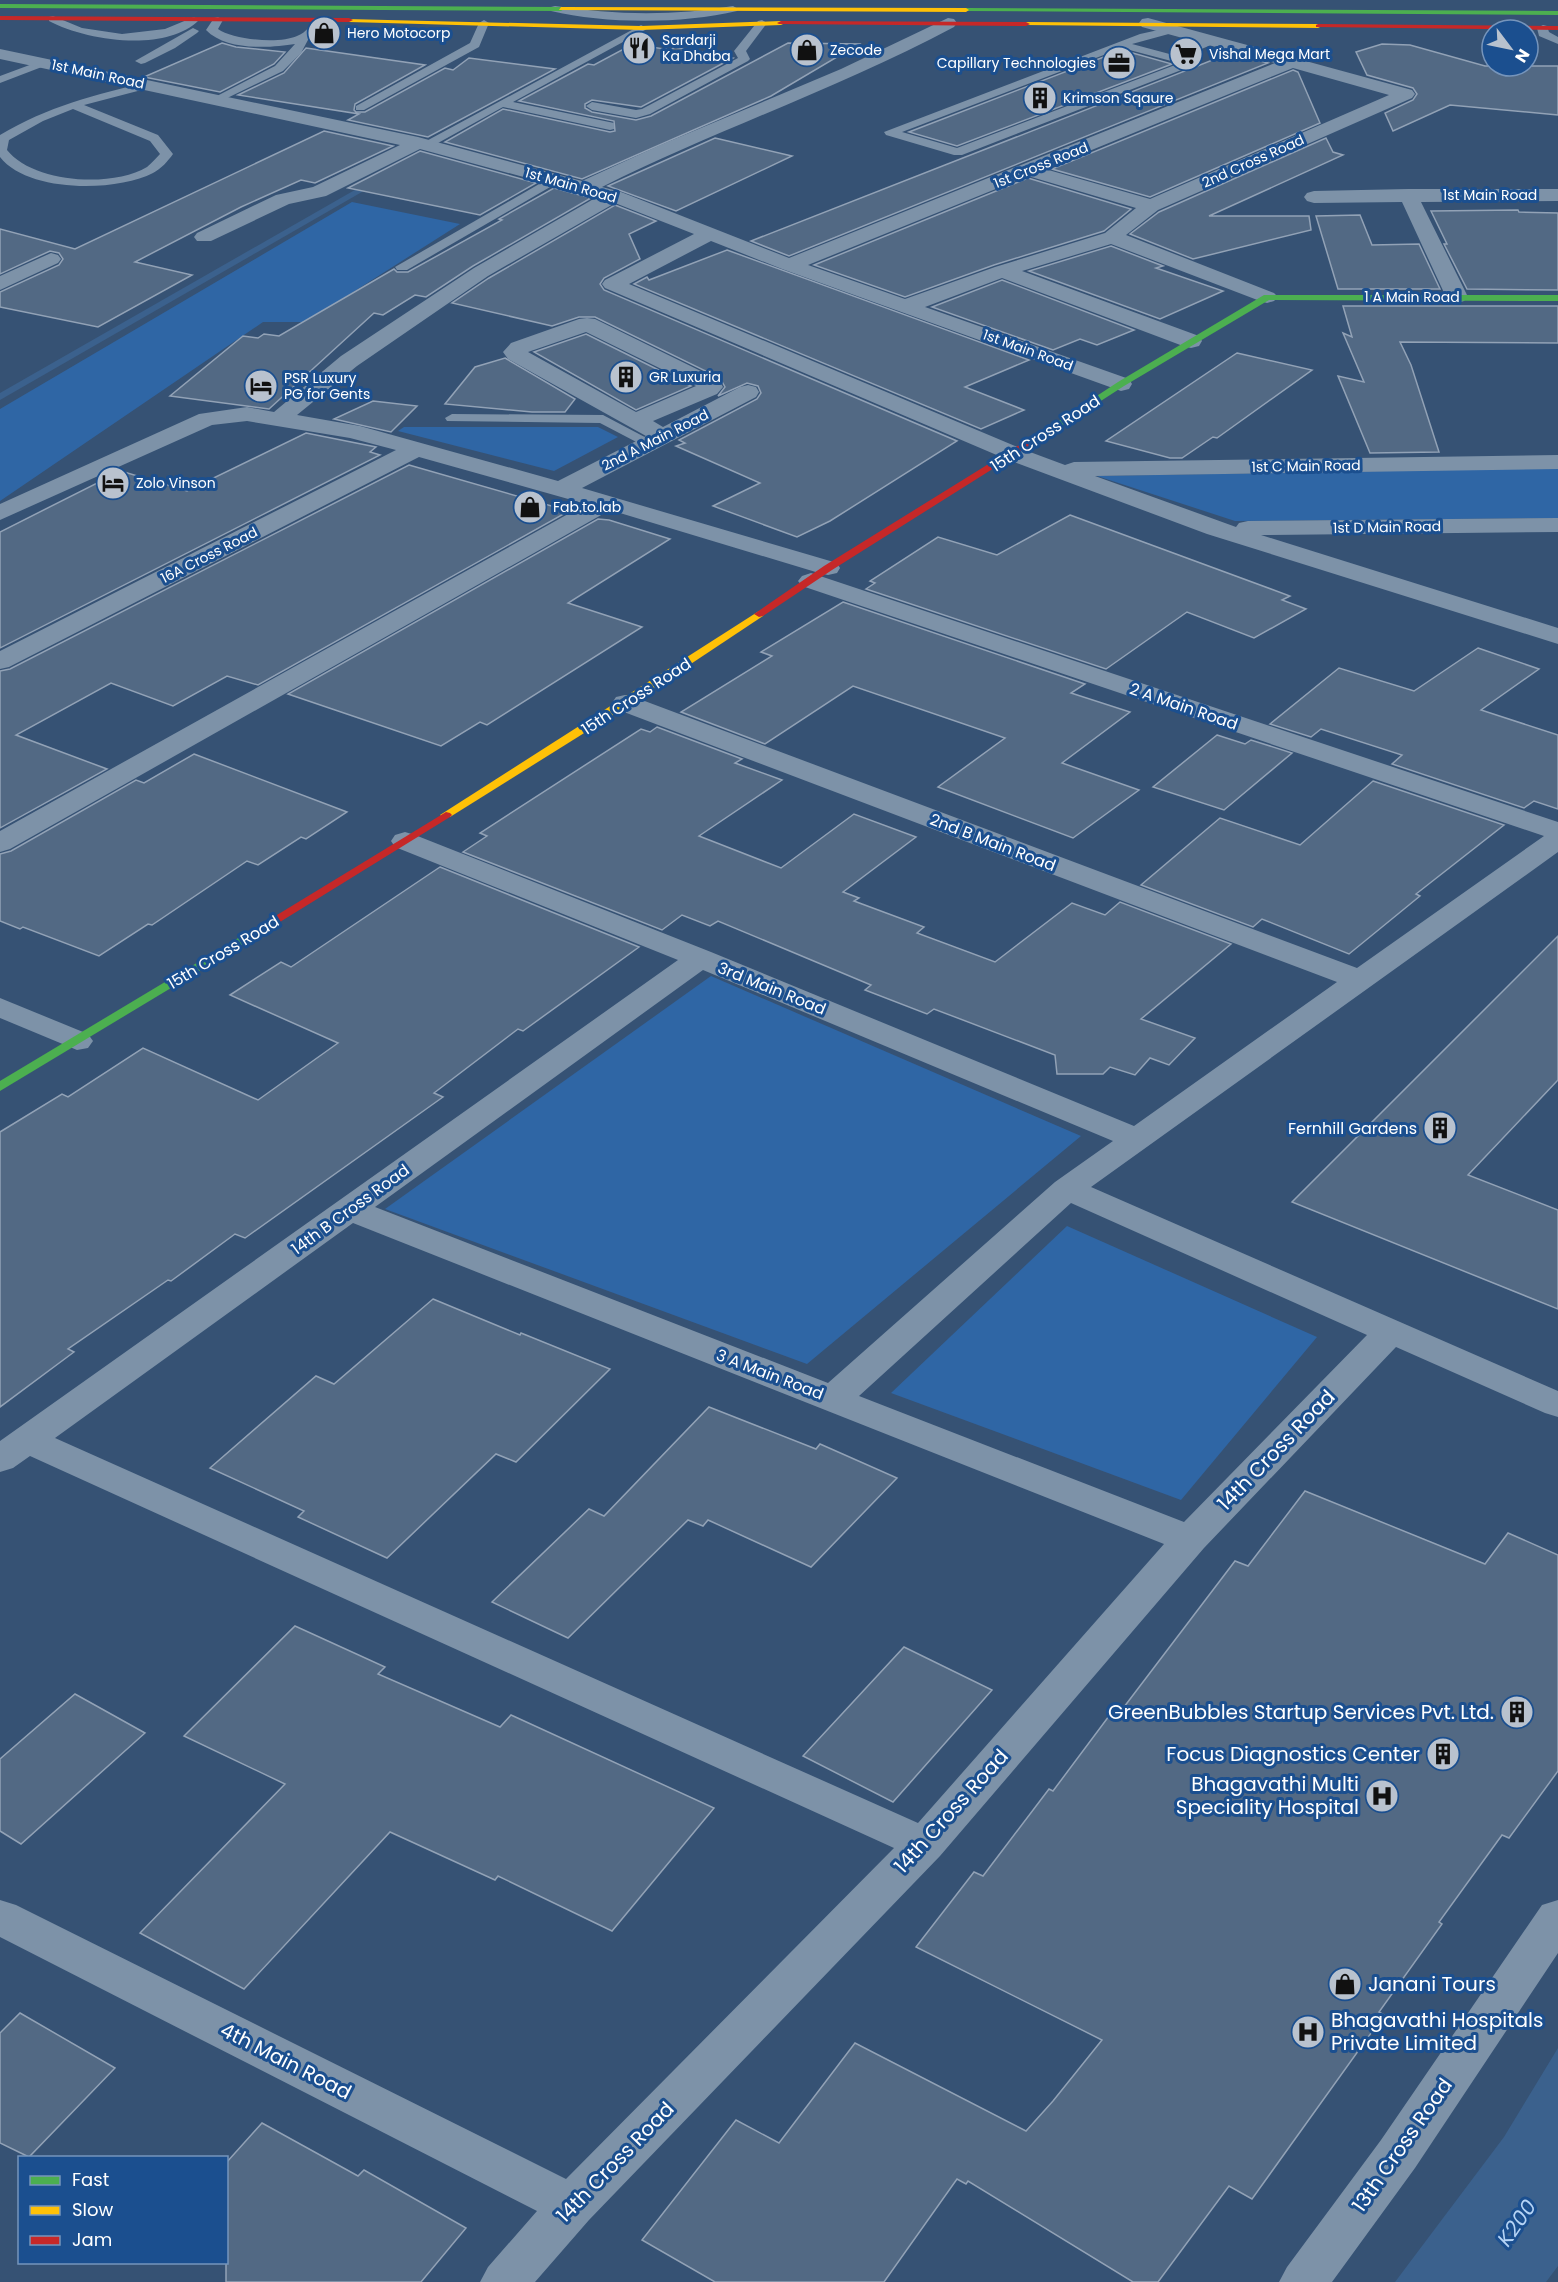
<svg xmlns="http://www.w3.org/2000/svg" width="1558" height="2282" viewBox="0 0 1558 2282" font-family="Poppins,sans-serif">
<rect width="100%" height="100%" fill="#365274"/>
<!-- green -->
<g fill="#2f66a5">
<path d="M352,202L460,224L306,322H263L0,501V409Z"/>
<path d="M404,427H598L618,437L554,471L398,431Z"/>
<path d="M1558,468V518L1235,521L1097,476Z"/>
<path d="M711,976L1081,1136L807,1364L385,1209Z"/>
<path d="M1067,1226L1317,1337L1181,1500L891,1393Z"/>
</g>
<!-- water -->
<path fill="#3b618d" d="M1558,2048V2266L1546,2282H1395L1504,2137Z"/>
<g fill="none" stroke-linecap="round" stroke-linejoin="round">
<!-- stream -->
<path fill="#3b618d" fill-rule="evenodd" d="M374,179L381,181L0,400V393Z"/>
</g>
<!-- building -->
<g fill="#526984" stroke="#92a2b6" stroke-width="1.5">
<path d="M222,43L236,47L285,52L274,64L220,92L144,77Z"/>
<path d="M788,43L859,44L771,96L582,179L445,142L503,109L610,132L615,131L614,121L519,101L577,70L588,64L594,65L633,44L670,50L675,47L733,58L641,107L592,100L585,104V108L592,112L636,120L651,116Z"/>
<path d="M1382,44L1410,45L1485,66H1558V115L1450,105L1393,131L1385,113L1413,100L1417,94L1413,88L1367,75L1356,52Z"/>
<path d="M306,48L425,65L355,104L354,110L356,112H365L445,68L453,70L469,58L555,69L428,137L348,120L359,114L238,95L284,73Z"/>
<path d="M1122,50L1172,64L957,146L909,132Z"/>
<path d="M1230,53L1268,63L789,256L751,241L1185,71L1187,67H1195Z"/>
<path d="M1293,70L1298,72L1320,123L1150,197L1052,169Z"/>
<path d="M324,131L393,146L315,183L301,180L241,207L135,262L192,275L98,327L0,307V292L59,265L63,259L59,253L50,251L0,274V229L75,249Z"/>
<path d="M715,138L792,156L676,211L608,186Z"/>
<path d="M1326,138L1333,152L1343,155L1209,216H1309L1311,230L1193,259L1130,234L1159,212Z"/>
<path d="M420,151L536,183L480,215L348,188Z"/>
<path d="M1028,178L1131,209L1104,231L994,265L905,297L814,265Z"/>
<path d="M554,188L591,198L473,266L426,297L415,295L383,315L374,313L269,409L170,396L243,336L258,338L264,334L279,336L394,269L397,272H408L502,220L499,219Z"/>
<path d="M615,205L656,221L629,234L640,259L604,278L600,284L604,290L957,441L830,521L797,537L713,506L760,483L676,446L685,443L679,440L757,399L761,393L758,386L747,383L718,396L725,387L720,378L595,317H579L552,326L452,303L489,278Z"/>
<path d="M1518,210L1519,212L1558,213V290L1467,289L1444,244H1447L1431,211Z"/>
<path d="M1360,215L1372,245L1419,244L1440,289H1338L1316,216Z"/>
<path d="M1111,246L1163,266L1156,268L1223,291L1160,319L1029,271Z"/>
<path d="M727,250L1029,360L965,387L1024,410L981,429L634,284L647,277L649,280Z"/>
<path d="M1002,280L1134,330L1097,345L1080,339L1053,350L932,307Z"/>
<path d="M1343,306H1558V343L1400,342L1411,365L1439,452L1370,453L1338,376L1364,382L1343,333L1352,337Z"/>
<path d="M586,334L691,386L636,410L534,352Z"/>
<path d="M1237,353L1312,370L1217,438L1213,437L1182,458H1170L1106,441Z"/>
<path d="M505,358L575,399L565,412H532L445,404L475,367Z"/>
<path d="M373,401L417,406L391,432L334,419Z"/>
<path d="M306,433L376,447L370,452L380,455L0,648V532L121,471L187,491Z"/>
<path d="M409,465L569,511L258,685L227,676L173,706L111,683L16,735L107,769L0,828V671L10,669Z"/>
<path d="M1070,515L1290,596L1282,600L1306,609L1254,638L1187,612L1106,669L866,589L875,583L870,581L938,537L997,555Z"/>
<path d="M598,519L609,520L670,539L568,603L642,627L487,725L480,722L441,746L288,694Z"/>
<path d="M843,602L1085,684L1071,693L1130,712L1062,763L1139,790L1073,838L938,787L1005,738L853,686L765,744L681,712L772,656L761,652Z"/>
<path d="M1478,648L1539,669L1481,710L1558,735V809L1534,801L1524,808L1392,764L1402,755L1321,729L1311,737L1270,724L1339,668L1414,691Z"/>
<path d="M657,727L742,759L735,763L782,780L699,836L781,868L854,814L916,837L843,892L859,898L854,901L924,927L917,933L995,962L1072,903L1105,915L1120,902L1231,944L1141,1019L1195,1038L1169,1065L1150,1058L1135,1075L1110,1067L1103,1074H1057L1055,1055L934,1009L927,1014L865,990L871,985L718,921L710,926L682,915L662,930L463,852L487,836L480,833L641,729L650,732Z"/>
<path d="M1217,735L1245,744L1251,740L1292,753L1224,810L1153,787Z"/>
<path d="M194,754L347,812L306,839L301,837L258,865L247,861L152,925L148,924L99,956L23,927L20,929L0,921V854L11,851L136,780L144,783Z"/>
<path d="M1373,781L1504,825L1416,894L1420,896L1349,954L1262,919L1253,927L1141,885L1220,818L1300,845Z"/>
<path d="M440,867L639,947L523,1031L518,1029L434,1093L443,1097L245,1238L235,1234L171,1281L168,1280L68,1349L74,1352L0,1407V1132L62,1094L68,1097L143,1048L258,1100L338,1043L230,995L281,962L291,967Z"/>
<path d="M1558,936V1080L1468,1175L1558,1210V1309L1292,1202Z"/>
<path d="M433,1299L520,1335L521,1333L610,1369L516,1462L496,1454L387,1558L298,1517L304,1511L210,1468L316,1376L334,1384Z"/>
<path d="M709,1407L816,1449L820,1444L897,1478L811,1567L708,1520L703,1526L688,1520L568,1638L492,1602L589,1509L604,1516Z"/>
<path d="M1305,1491L1485,1564L1508,1533L1558,1555V1771L1509,1838L1502,1835L1439,1922L1442,1924L1379,2012L1384,2015L1252,2199L1229,2186L1158,2282H1133L968,2181L966,2184L957,2179L884,2282H715L642,2240L736,2120L779,2143L855,2043L1026,2131L1053,2101L1102,2040L916,1947L974,1872L983,1876L1049,1789L1053,1791L1118,1704L1124,1707L1235,1561L1248,1566Z"/>
<path d="M295,1626L385,1667L378,1674L500,1727L511,1715L714,1808L612,1931L498,1876L495,1880L390,1832L244,1989L140,1933L285,1784L184,1736Z"/>
<path d="M904,1647L992,1690L893,1802L803,1756Z"/>
<path d="M75,1694L145,1733L21,1844L0,1831V1759Z"/>
<path d="M20,2013L115,2068L29,2157L0,2143V2033Z"/>
<path d="M262,2123L358,2176L364,2170L466,2228L421,2282H226V2163Z"/>
</g>
<g fill="none" stroke-linecap="round" stroke-linejoin="round">
<!-- lane -->
<g fill="#7d92a8" fill-rule="evenodd">
<path d="M555,6C614,15 674,16 733,6L738,9L737,11C682,24 606,24 551,11V7Z"/>
<path d="M53,16L82,28L122,34L165,29L194,17L199,20C166,53 87,41 49,21V17Z"/>
<path d="M218,17L223,20L218,29C233,40 280,44 297,36C306,33 312,23 319,18H327L328,20L309,38L301,53L283,71L219,102L213,99L215,97L275,66L295,44C270,48 226,51 206,30L214,18Z"/>
<path d="M484,20L489,23L479,47L364,110H356V106L470,43L479,23Z"/>
<path d="M762,20L767,23L746,51L750,59L748,61L650,114L636,118L592,110L586,106L592,102L636,110L642,109L738,58L734,51L758,21Z"/>
<path d="M641,25L647,28L645,30L513,102L614,123V129L610,130L503,107L429,148H421L419,145Z"/>
<path d="M1543,25L1547,26L1549,32L1558,37V44L1539,36L1537,28Z"/>
<path d="M1172,27L1178,30L1176,32L1132,44L1177,56C1185,43 1200,41 1214,38L1220,41L1190,54L1184,69L962,155H954L886,135L884,132L1140,34ZM1122,48L1175,62V65L957,148L902,132Z"/>
<path d="M193,28L199,31L197,33L175,48L145,63L141,64L135,61Z"/>
<path d="M43,60L49,63L47,65L0,83V76Z"/>
<path d="M149,82L153,83V87L84,105L158,135L173,154C168,161 161,169 153,173C116,192 28,193 0,157V135C47,107 96,94 149,82ZM73,109L150,141L160,154C156,158 152,163 147,167C112,188 33,183 7,150L9,140L43,121Z"/>
<path d="M553,176L557,177L559,180L557,183L407,270H397L395,267Z"/>
<path d="M452,414L603,415L656,443L649,447L644,446L600,423L447,421L445,418Z"/>
</g>
<!-- street -->
<g fill="#7d92a8" fill-rule="evenodd">
<path d="M948,18L954,19L957,23L954,27C840,88 718,129 602,187L621,192L789,258L1275,63L1142,27L1139,23L1142,19L1148,18L1412,90L1415,94L1412,98L1158,210L1126,235L1274,293L1278,297L1274,301L1267,303L1260,301L1111,244L1022,271L1199,336L1202,341L1199,346L1191,348L1183,346L1002,278L925,307L1129,379L1132,384L1129,389L1121,391L782,269L711,241L629,284L1022,449L1065,465L1074,462L1558,455V469L1095,476L1236,527L1239,523L1248,521L1558,518V532L1261,535L1558,628V644L1207,534L1006,459L605,288L602,284L605,280L694,234L615,203L488,276L357,366L297,415L360,426L558,481L646,436L508,359L503,352L511,343L579,319L587,318L595,319L719,380L723,387L717,394L653,421L663,427L740,387L748,385L756,387L759,392L756,397L582,488L837,563L840,568L837,573L828,575L819,573L610,510L10,849L0,852V831L586,504L419,457L9,667L0,669V651L396,450L350,438L247,421L212,425L0,520V504L199,414L247,407L274,412L341,356L474,268L597,197L420,149L326,196L289,204L211,241H197L194,237L197,233L276,195L313,187L400,145L0,59V49L418,137L582,181L658,146L841,69ZM1293,68L1389,95L1150,199L1045,169ZM1028,176L1136,208L1105,233L995,267L905,299L808,265ZM586,332L696,386L636,412L528,352Z"/>
<path d="M1408,189H1558V201L1421,202L1468,297L1464,301L1457,303L1450,301L1446,297L1402,202L1314,203L1307,201L1304,197L1307,193L1314,191Z"/>
<path d="M51,253L58,255L61,259L58,263L0,290V276Z"/>
<path d="M811,573L1558,822V852L1091,1187L1558,1391V1417L1545,1413L1396,1347L1204,1548L940,1856L589,2220L535,2282H480L488,2267L537,2211L0,1937V1900L16,1905L566,2179L894,1848L30,1456L13,1468L0,1472V1441L678,960L395,847L391,841L395,835L405,832L415,835L711,952L1134,1126L1337,982L616,709L612,703L616,697L625,695L634,697L1357,968L1544,836L802,586L798,581L802,576ZM703,970L1113,1141L1055,1182L828,1383L375,1207ZM1071,1203L1367,1335L1184,1522L859,1396ZM353,1223L1164,1544L918,1823L55,1438Z"/>
<path d="M0,998L88,1034L93,1041L88,1048L77,1050L0,1018Z"/>
<path d="M1558,1900V1953L1415,2168L1332,2282H1279L1287,2267L1381,2140L1542,1905Z"/>
</g>
<!-- fast -->
<g fill="#4caf50" fill-rule="evenodd">
<path d="M0,4L561,7L564,9L561,11L0,8Z"/>
<path d="M966,8L1558,11V15L964,11Z"/>
<path d="M1264,295H1558V301L1269,300L1124,386L1059,428L1051,426L1118,382Z"/>
<path d="M250,931L256,935L254,938L0,1091V1081Z"/>
</g>
<!-- slow -->
<g fill="#ffc107" fill-rule="evenodd">
<path d="M561,7L966,8L969,10L966,12L559,10Z"/>
<path d="M347,19L641,26L781,21L785,23L781,25L641,30L349,22L347,21Z"/>
<path d="M1026,22L1318,24L1322,26L1318,28L1024,25V23Z"/>
<path d="M759,611L764,614L763,616L629,705L450,817H442L440,815Z"/>
</g>
<!-- jam -->
<g fill="#c62828" fill-rule="evenodd">
<path d="M0,16L349,18L353,20L349,22L0,20Z"/>
<path d="M781,21L1026,22L1030,24L1026,26L779,24L777,23Z"/>
<path d="M1318,24L1558,26V30L1316,27V25Z"/>
<path d="M1053,424L1061,426L832,570L763,616L759,617L754,614L824,566Z"/>
<path d="M446,812L450,813L452,815L450,817L254,938L250,939L244,935Z"/>
</g>
</g>
<!-- icons -->
<defs>
<symbol id="shop-disc" viewBox="-11 -11 22 22"><circle r="9.5" fill="#b9c2ce" stroke="#1b4f8f"/><path d="M-5-2.5h2.3a2.7 3.5 0 0 1 5.4 0H5L5.5 6h-11ZM-1.5-2.5h3a1.5 2.3 0 0 0-3 0Z" fill="#111"/></symbol>
<symbol id="restaurant-disc" viewBox="-11 -11 22 22"><circle r="9.5" fill="#b9c2ce" stroke="#1b4f8f"/><path d="M-5-6h1v4h1v-4h1v4h1v-4h1v5L-1.5 .5V6h-2V.5L-5-1ZM5-6V6H3V1.5H1.5Q1.5-4 5-6Z" fill="#111"/></symbol>
<symbol id="supermarket-disc" viewBox="-11 -11 22 22"><circle r="9.5" fill="#b9c2ce" stroke="#1b4f8f"/><path d="M-6-5.5h2.5l.6 2H6L4.5 2H-2.5L-4.4-4H-6ZM-1.5 3.2a1.3 1.3 0 1 0 .1 0ZM3 3.2a1.3 1.3 0 1 0 .1 0Z" fill="#111"/></symbol>
<symbol id="office-disc" viewBox="-11 -11 22 22"><circle r="9.5" fill="#b9c2ce" stroke="#1b4f8f"/><path d="M-6-3h4V-5.5h4V-3h4V5H-6ZM-1-4.5V-3h2v-1.5ZM-6 0V1H6V0Z" fill="#111"/></symbol>
<symbol id="building-disc" viewBox="-11 -11 22 22"><circle r="9.5" fill="#b9c2ce" stroke="#1b4f8f"/><path d="M-4-6H4V6H1V3H-1V6H-4ZM-2.5-4.3h1.7v1.8h-1.7ZM.8-4.3h1.7v1.8H.8ZM-2.5-1h1.7V.8h-1.7ZM.8-1h1.7V.8H.8Z" fill="#111"/></symbol>
<symbol id="hotel-disc" viewBox="-11 -11 22 22"><circle r="9.5" fill="#b9c2ce" stroke="#1b4f8f"/><path d="M-6-4.5h1.5V1H6V5H4.5V3h-9V5H-6ZM-4 0a1.8 1.8 0 1 1 3.6 0ZM.5 0V-2.5h3Q6-2.5 6 0Z" fill="#111"/></symbol>
<symbol id="hospital-disc" viewBox="-11 -11 22 22"><circle r="9.5" fill="#b9c2ce" stroke="#1b4f8f"/><path d="M-5-5h3v3.5h4V-5h3V5h-3V1.5h-4V5h-3Z" fill="#111"/></symbol>
</defs>
<g fill-rule="evenodd">
<use href="#shop-disc" x="305" y="14" width="38" height="38"/>
<use href="#restaurant-disc" x="620" y="29" width="38" height="38"/>
<use href="#shop-disc" x="788" y="31" width="38" height="38"/>
<use href="#supermarket-disc" x="1167" y="35" width="38" height="38"/>
<use href="#office-disc" x="1100" y="44" width="38" height="38"/>
<use href="#building-disc" x="1021" y="79" width="38" height="38"/>
<use href="#building-disc" x="607" y="358" width="38" height="38"/>
<use href="#hotel-disc" x="242" y="367" width="38" height="38"/>
<use href="#hotel-disc" x="94" y="464" width="38" height="38"/>
<use href="#shop-disc" x="511" y="488" width="38" height="38"/>
<use href="#building-disc" x="1421" y="1109" width="38" height="38"/>
<use href="#building-disc" x="1498" y="1693" width="38" height="38"/>
<use href="#building-disc" x="1424" y="1735" width="38" height="38"/>
<use href="#hospital-disc" x="1363" y="1777" width="38" height="38"/>
<use href="#shop-disc" x="1326" y="1965" width="38" height="38"/>
<use href="#hospital-disc" x="1289" y="2013" width="38" height="38"/>
</g>
<g text-anchor="middle" stroke-width="6" stroke-linejoin="round" paint-order="stroke">
<!-- far-poi labels -->
<g font-size="14" fill="#fff" stroke="#1b4f8f" text-anchor="start">
<text x="347" y="38">Hero Motocorp</text>
<text x="662" y="45">Sardarji<tspan x="662" dy="16">Ka Dhaba</tspan></text>
<text x="830" y="55">Zecode</text>
<text x="1209" y="59">Vishal Mega Mart</text>
<text x="1096" y="68" text-anchor="end">Capillary Technologies</text>
<text x="1063" y="103">Krimson Sqaure</text>
<text x="649" y="382">GR Luxuria</text>
<text x="284" y="383">PSR Luxury<tspan x="284" dy="16">PG for Gents</tspan></text>
<text x="136" y="488">Zolo Vinson</text>
<text x="553" y="512">Fab.to.lab</text>
</g>
<!-- far-street labels -->
<g font-size="14" fill="#fff" stroke="#1b4f8f">
<text transform="translate(98 74) rotate(12)" y="5">1st Main Road</text>
<text transform="translate(1253 161) rotate(-24)" y="5">2nd Cross Road</text>
<text transform="translate(1041 165) rotate(-22)" y="5">1st Cross Road</text>
<text transform="translate(571 185) rotate(16)" y="5">1st Main Road</text>
<text x="1490" y="200">1st Main Road</text>
<text x="1412" y="302">1 A Main Road</text>
<text transform="translate(1028 350) rotate(20)" y="5">1st Main Road</text>
<text transform="translate(655 440) rotate(-27)" y="5">2nd A Main Road</text>
<text transform="translate(1306 466) rotate(-1)" y="5">1st C Main Road</text>
<text transform="translate(1387 527) rotate(-1)" y="5">1st D Main Road</text>
<text transform="translate(209 555) rotate(-27)" y="5">16A Cross Road</text>
</g>
<!-- street labels -->
<g font-size="16" fill="#fff" stroke="#1b4f8f">
<text transform="translate(1045 433) rotate(-33)" y="6">15th Cross Road</text>
<text transform="translate(636 696) rotate(-33)" y="6">15th Cross Road</text>
<text transform="translate(1184 706) rotate(19)" y="6">2 A Main Road</text>
<text transform="translate(993 842) rotate(21)" y="6">2nd B Main Road</text>
<text transform="translate(223 952) rotate(-31)" y="6">15th Cross Road</text>
<text transform="translate(772 988) rotate(22)" y="6">3rd Main Road</text>
<text transform="translate(350 1209) rotate(-36)" y="6">14th B Cross Road</text>
<text transform="translate(770 1374) rotate(21)" y="6">3 A Main Road</text>
</g>
<!-- poi labels -->
<g font-size="16" fill="#fff" stroke="#1b4f8f" text-anchor="end">
<text x="1417" y="1134">Fernhill Gardens</text>
</g>
<!-- near-street labels -->
<g font-size="20" fill="#fff" stroke="#1b4f8f">
<text transform="translate(1276 1450) rotate(-46)" y="7">14th Cross Road</text>
<text transform="translate(951 1811) rotate(-48)" y="7">14th Cross Road</text>
<text transform="translate(286 2061) rotate(27)" y="7">4th Main Road</text>
<text transform="translate(1402 2145) rotate(-55)" y="7">13th Cross Road</text>
<text transform="translate(615 2162) rotate(-46)" y="7">14th Cross Road</text>
</g>
<!-- near-poi labels -->
<g font-size="20" fill="#fff" stroke="#1b4f8f" text-anchor="end">
<text x="1494" y="1719">GreenBubbles Startup Services Pvt. Ltd.</text>
<text x="1420" y="1761">Focus Diagnostics Center</text>
<text x="1359" y="1791">Bhagavathi Multi<tspan x="1359" dy="23">Speciality Hospital</tspan></text>
<text x="1368" y="1991" text-anchor="start">Janani Tours</text>
<text x="1331" y="2027" text-anchor="start">Bhagavathi Hospitals<tspan x="1331" dy="23">Private Limited</tspan></text>
</g>
<!-- near-water labels -->
<g font-size="21" font-style="italic" fill="#b5d3f5" stroke="#1b4f8f">
<text transform="translate(1517 2223) rotate(-55)" y="7">K200</text>
</g>
</g>
<!-- legend -->
<rect x="18" y="2156" width="210" height="108" fill="#1b4f8f" stroke="#7695bc" stroke-width="1.5"/>
<rect x="30" y="2176" width="30" height="9" fill="#4caf50" stroke="#7695bc" stroke-width="1.5"/>
<text x="72" y="2186" font-size="18" fill="#ffffff">Fast</text>
<rect x="30" y="2206" width="30" height="9" fill="#ffc107" stroke="#7695bc" stroke-width="1.5"/>
<text x="72" y="2216" font-size="18" fill="#ffffff">Slow</text>
<rect x="30" y="2236" width="30" height="9" fill="#c62828" stroke="#7695bc" stroke-width="1.5"/>
<text x="72" y="2246" font-size="18" fill="#ffffff">Jam</text>
<!-- north arrow -->
<g transform="translate(1510 48) rotate(122)"><circle r="28" fill="#1b4f8f" stroke="#7695bc" stroke-width="1.5"/>
<path d="M0-4.5L10 22L0 15L-10 22Z" fill="#b9c2ce"/>
<text y="-9" font-size="16" font-weight="bold" text-anchor="middle" fill="#ffffff">N</text>
</g>
</svg>
